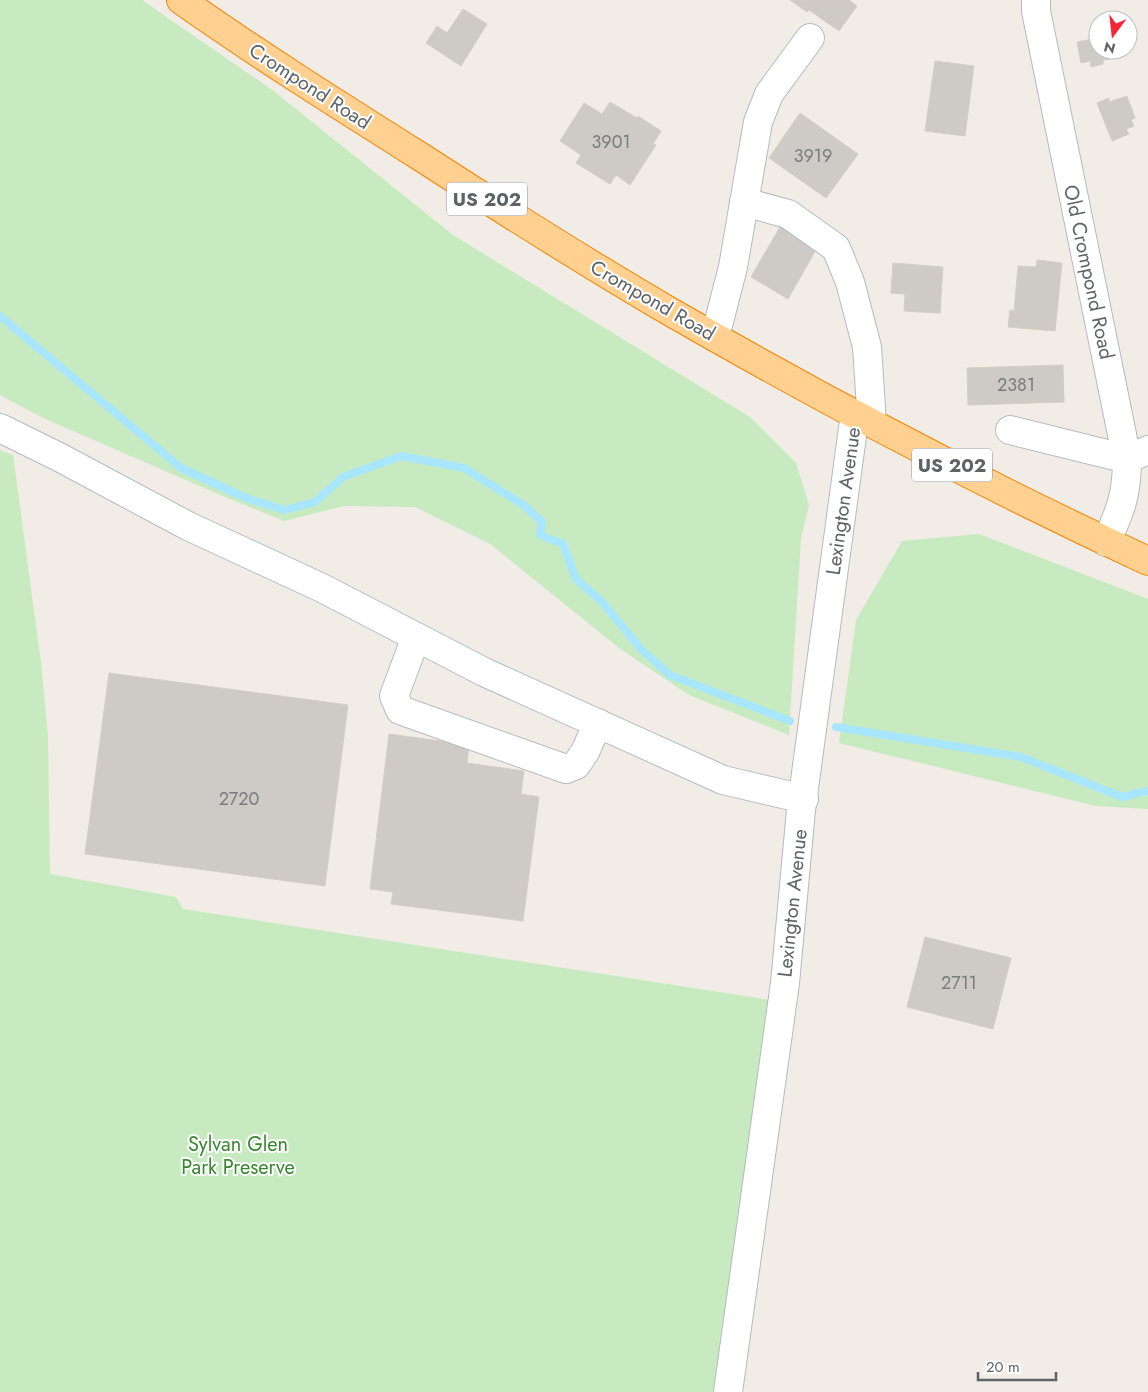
<svg xmlns="http://www.w3.org/2000/svg" width="1148" height="1392" viewBox="0 0 1148 1392" font-family="Jost,sans-serif">
<rect width="100%" height="100%" fill="#f1ede6"/>
<!-- green -->
<g fill="#c7eac0">
<path d="M0,0H142L271,89L453,235L750,417L796,463L809,505L801,539L789,735L689,695L619,648L490,544L415,507L344,506L284,521L225,497L43,418L0,395Z"/>
<path d="M0,450L13,455L41,662L48,736L50,874L176,897L183,909L777,1001L727,1392H0Z"/>
<path d="M979,534L1148,599V809L1096,806L839,743L856,620L902,541Z"/>
</g>
<g fill="none" stroke-linecap="round" stroke-linejoin="round">
<!-- stream -->
<g stroke="#a8e7ff" stroke-width="8">
<path d="M0,316L181,468L246,498L284,510L315,502L343,477L401,456L464,468L525,506L542,522L540,535L563,544L576,579L601,601L642,650L670,675L790,721"/>
<path d="M836,727L1021,757L1122,797L1148,791"/>
</g>
</g>
<!-- building -->
<g fill="#cecac5" stroke="#d6cdc3">
<path d="M790,0H849L857,6L839,31L809,10L807,12Z"/>
<path d="M463,9L487,24L461,66L426,43L437,26L447,33Z"/>
<path d="M1098,38V50H1109L1110,59L1103,60V64L1091,67L1090,61L1081,63L1077,42Z"/>
<path d="M935,61L974,66L965,136L925,131Z"/>
<path d="M1127,96L1135,118L1131,120L1134,126L1126,129L1129,134L1112,141L1097,103L1109,98V102Z"/>
<path d="M610,102L637,118L638,116L661,131L653,144L656,145L630,185L616,175L610,184L576,163L581,155L560,141L584,103L602,114Z"/>
<path d="M800,113L858,154L826,198L769,158Z"/>
<path d="M784,220L821,241L788,299L751,277Z"/>
<path d="M1037,260L1062,263L1055,331L1008,327L1010,310L1014,311L1018,266L1036,267Z"/>
<path d="M893,263L943,267L940,313L904,311L905,294L891,293Z"/>
<path d="M1063,365L1064,402L968,405L967,368Z"/>
<path d="M109,673L348,705L325,886L85,854Z"/>
<path d="M389,734L469,745L467,763L524,771L521,794L539,797L523,921L391,904L393,892L370,889Z"/>
<path d="M925,937L1011,958L993,1029L907,1007Z"/>
</g>
<g fill="none" stroke-linecap="round" stroke-linejoin="round">
<defs>
<g id="minor">
<path d="M1036,0V11L1127,459C1127,494 1121,510 1106,542"/>
<path d="M744,202L788,214L836,248L850,282L867,347L872,423"/>
<path d="M715,337L733,267L758,122L769,94L810,38"/>
<path d="M0,428L59,457L188,526L322,588L484,672L723,780L804,799"/>
<path d="M1010,430L1127,459L1148,450"/>
<path d="M416,637L394,696L400,710L566,769L576,765L585,752L598,723"/>
<path d="M728,1392L785,983L801,810L855,414"/>
</g>
<path id="highway" d="M181,0C259,55 340,106 421,157C503,210 585,262 669,311C825,401 985,485 1148,561"/>
</defs>
<!-- minor casing -->
<use href="#minor" stroke="#b6babd" stroke-width="30"/>
<!-- highway casing -->
<use href="#highway" stroke="#f78200" stroke-width="30"/>
<!-- minor -->
<use href="#minor" stroke="#fff" stroke-width="28"/>
<!-- highway -->
<use href="#highway" stroke="#ffd08f" stroke-width="28"/>
</g>
<g text-anchor="middle" stroke-width="4" stroke-linejoin="round" paint-order="stroke">
<!-- number labels -->
<g font-size="18" fill="#797d7e">
<text x="611" y="148">3901</text>
<text x="813" y="162">3919</text>
<text x="1016" y="391">2381</text>
<text x="239" y="805">2720</text>
<text x="959" y="989">2711</text>
</g>
<!-- shield labels -->
<g fill="#fff" stroke="#8e9295" stroke-width="1">
<rect x="447" y="182.5" width="80" height="33" rx="4"/>
<rect x="912" y="448.5" width="80" height="33" rx="4"/>
</g>
<g font-size="19" font-weight="bold" fill="#5d6367">
<text x="487" y="206">US 202</text>
<text x="952" y="472">US 202</text>
</g>
<!-- street labels -->
<g font-size="20" fill="#5d6367" stroke="#fff">
<text transform="translate(310 86) rotate(33)" y="7">Crompond Road</text>
<text transform="translate(1089 272) rotate(78)" y="7">Old Crompond Road</text>
<text transform="translate(653 300) rotate(30)" y="7">Crompond Road</text>
<text transform="translate(843 501) rotate(-82)" y="7">Lexington Avenue</text>
<text transform="translate(792 903) rotate(-84)" y="7">Lexington Avenue</text>
</g>
<!-- park labels -->
<g font-size="20" fill="#38862e" stroke="#fff">
<text x="238" y="1151">Sylvan Glen<tspan x="238" dy="23">Park Preserve</tspan></text>
</g>
</g>
<!-- north arrow -->
<g transform="translate(1113 35) rotate(195)"><circle r="24" fill="#ffffff" stroke="#bec1c2"/>
<path d="M0-4L9 19L0 12L-9 19Z" fill="#f82436"/>
<text y="-8" font-size="14" font-weight="bold" text-anchor="middle" fill="#5d6367">N</text>
</g>
<!-- scale -->
<path d="M978 1372v8h78v-8" fill="none" stroke="#5d6367" stroke-width="2.5"/>
<text x="986" y="1372" font-size="15" fill="#5d6367" stroke="#ffffff" stroke-width="4" paint-order="stroke">20 m</text>
</svg>
